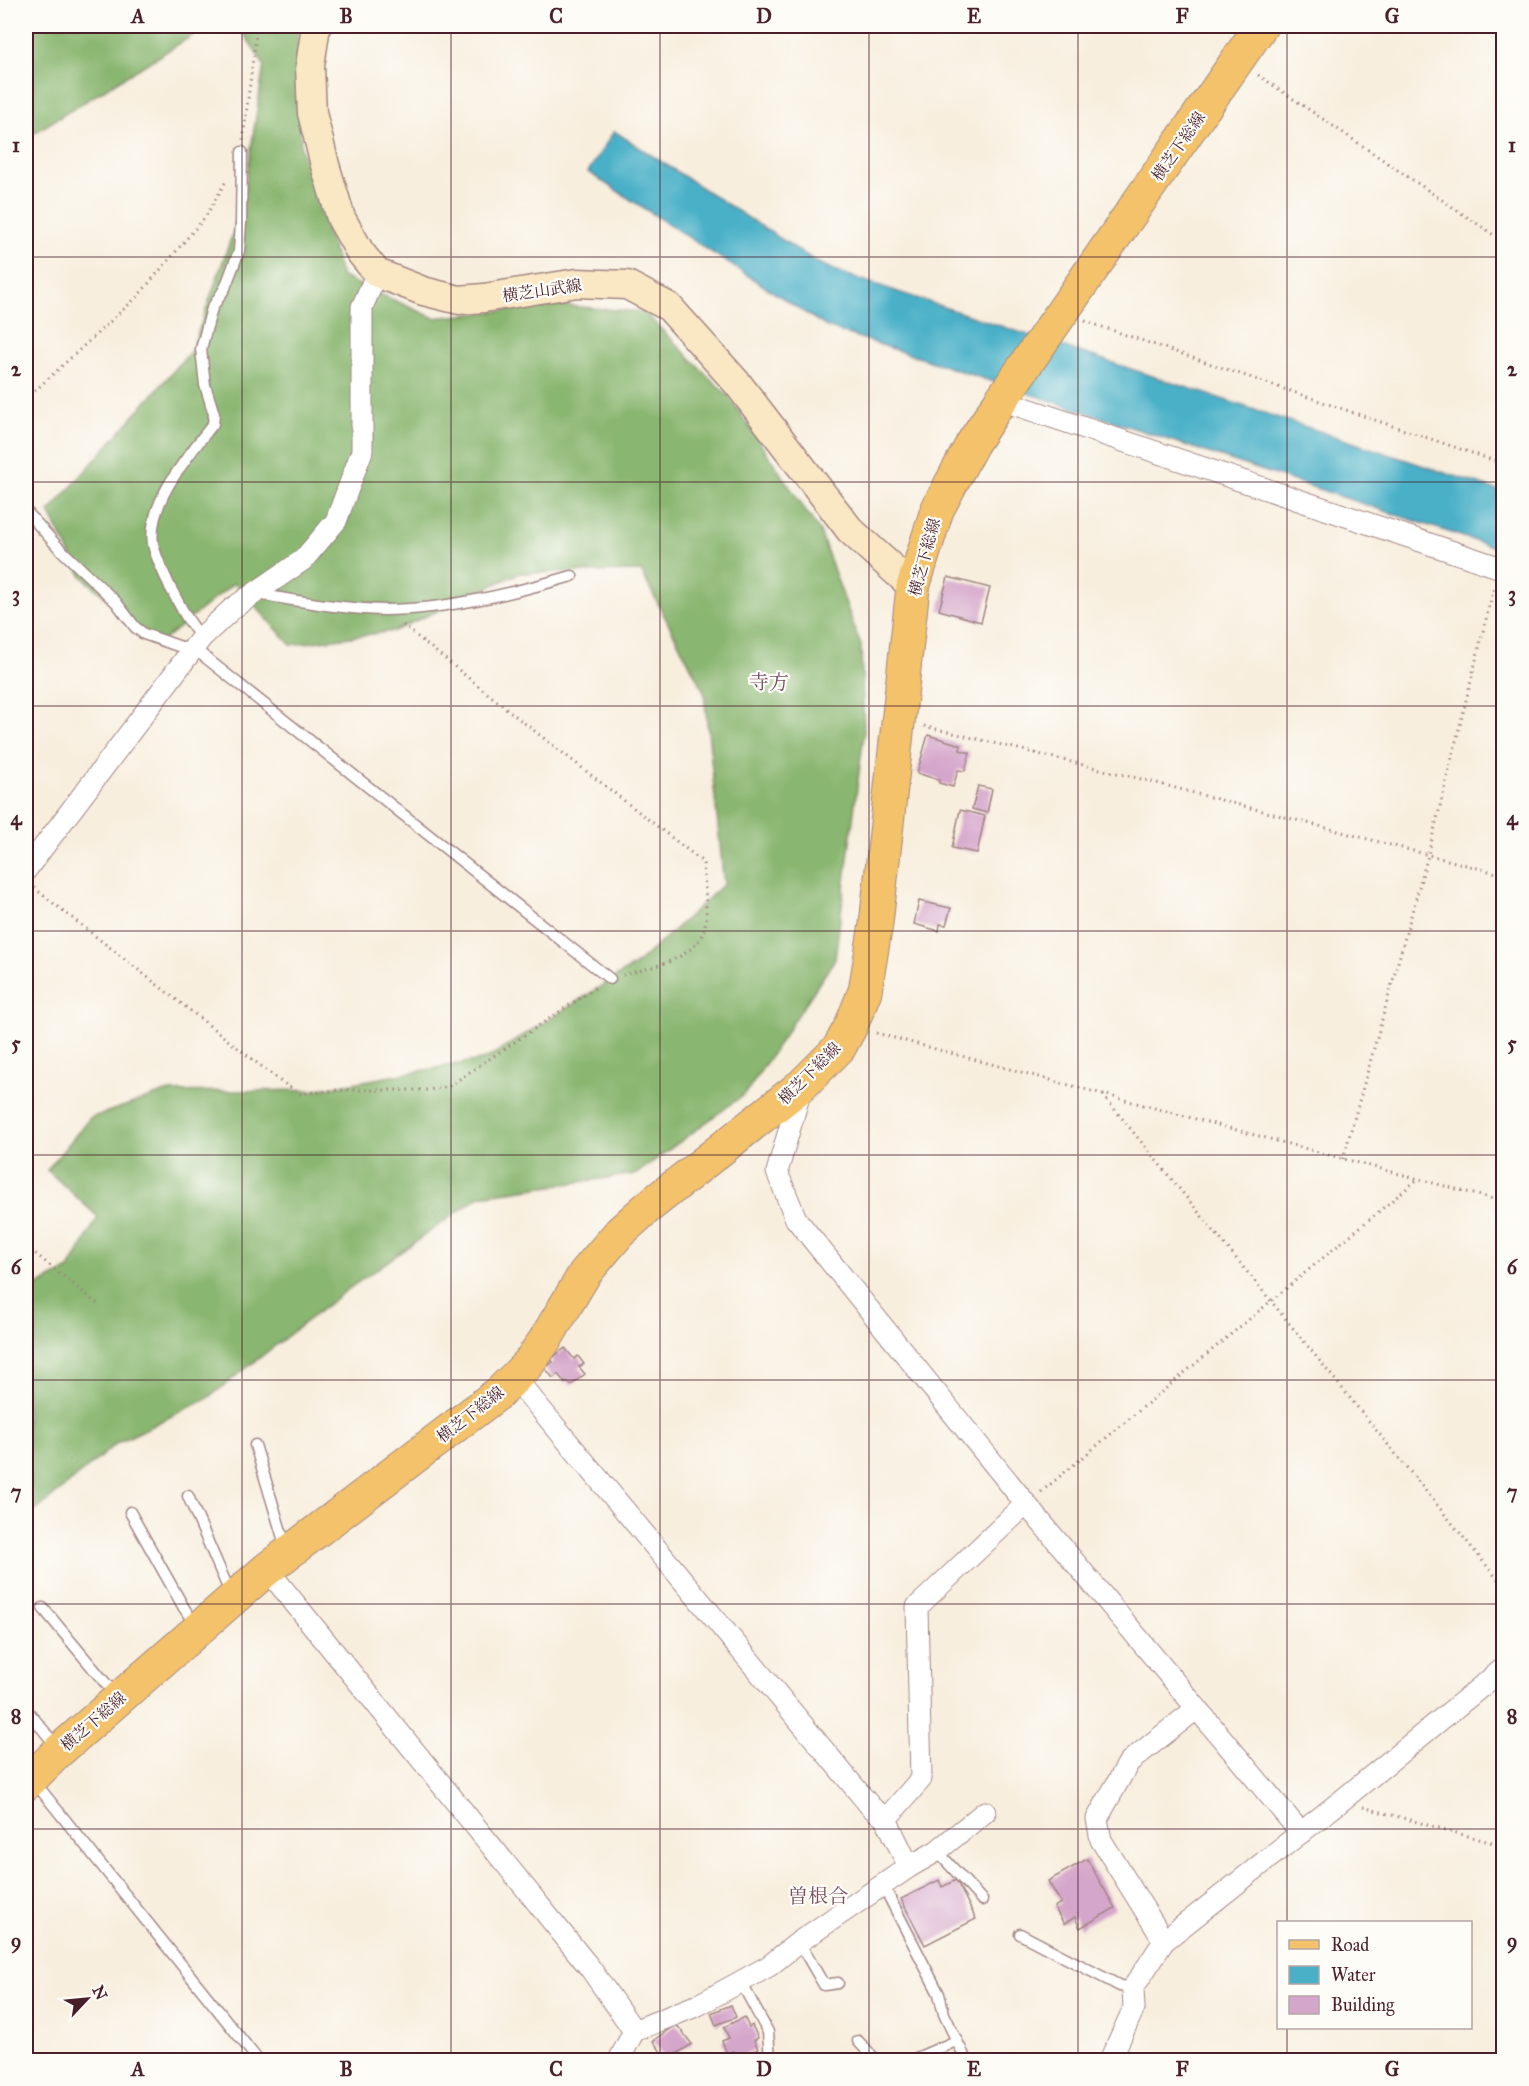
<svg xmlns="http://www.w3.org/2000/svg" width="1529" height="2086" viewBox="0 0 1529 2086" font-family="'IM FELL Great Primer','Noto Serif JP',serif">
<rect width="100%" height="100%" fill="#fdfcf7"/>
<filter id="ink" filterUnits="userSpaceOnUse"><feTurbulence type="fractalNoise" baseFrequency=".0167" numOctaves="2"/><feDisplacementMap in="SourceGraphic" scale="12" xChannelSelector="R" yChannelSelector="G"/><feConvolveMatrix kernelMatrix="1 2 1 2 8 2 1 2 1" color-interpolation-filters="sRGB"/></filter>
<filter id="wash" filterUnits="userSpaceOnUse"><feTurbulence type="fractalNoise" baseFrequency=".008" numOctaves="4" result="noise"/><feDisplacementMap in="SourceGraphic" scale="24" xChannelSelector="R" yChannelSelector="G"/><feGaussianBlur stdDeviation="1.35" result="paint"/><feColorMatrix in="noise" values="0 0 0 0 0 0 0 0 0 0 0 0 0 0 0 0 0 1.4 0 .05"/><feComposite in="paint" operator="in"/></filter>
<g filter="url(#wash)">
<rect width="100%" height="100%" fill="#f8eede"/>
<!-- forest -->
<g fill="#89b66f" stroke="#6a6a4d" stroke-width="1.5">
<path d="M26,26H208L26,138Z"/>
<path d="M239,26H297L301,148L342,277L434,318L554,305L644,312L729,397L820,532L861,646L864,734L835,959L746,1093L636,1174L480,1196L340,1295L208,1398L117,1443L26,1519V1292L69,1269L98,1217L47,1170L90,1118L166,1092L314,1090L486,1059L638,963L724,884L704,692L641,571L519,573L394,631L291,645L234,583L157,645L81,575L49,512L192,350L242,207L264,65Z"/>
</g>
<!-- water -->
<path fill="#49b0c8" stroke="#4a687a" stroke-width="1.5" d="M614,131L818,263L841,273L1503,492V550L827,327L588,172Z"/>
<g id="blocks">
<!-- building -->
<g fill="#d5a6cb">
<path d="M948,577L990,588L981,622L939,610Z"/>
<path d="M928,735L961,745L960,750L970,753L965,771L958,770L953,787L939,783V780L917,773Z"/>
<path d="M978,786L992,789L987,813L972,809Z"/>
<path d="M960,810L985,816L977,853L952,848Z"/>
<path d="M919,901L951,908L946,925L940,924L939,931L914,924Z"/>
<path d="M565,1348L574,1359L578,1356L584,1364L579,1367L585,1374L571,1385L567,1381L565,1383L558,1374L553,1378L545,1368L553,1362L551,1359Z"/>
<path d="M1087,1859L1115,1908L1080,1928L1075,1917L1064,1924L1054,1907L1061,1903L1048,1881Z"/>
<path d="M939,1880L942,1887L956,1880L976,1919L925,1945L901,1899Z"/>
<path d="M731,2005L736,2017L716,2025L711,2013Z"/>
<path d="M744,2017L749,2027L752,2025L758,2038L754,2040L758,2049L738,2058L734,2051L727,2054L722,2041L729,2038L724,2027Z"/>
<path d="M676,2024L692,2044L667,2060L653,2041Z"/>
</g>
</g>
</g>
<g filter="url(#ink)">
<use href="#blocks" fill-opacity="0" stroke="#a18684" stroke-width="1.5"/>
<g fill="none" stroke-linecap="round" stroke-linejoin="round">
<defs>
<g id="lane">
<path d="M26,511L58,547L116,602L135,627L144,634L201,654L610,979"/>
<path d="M257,594C299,601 341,609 384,610C446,610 513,593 572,576"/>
<path d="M202,637C187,622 180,605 170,587C164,573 156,559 153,544C147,502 189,455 213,424L214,414L205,385L201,349L212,308L225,288L239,251L241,223L242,152"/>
<path d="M255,1445L283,1538L289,1546"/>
<path d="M188,1496L231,1595"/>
<path d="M130,1512L184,1608L196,1626"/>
<path d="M43,1608L117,1697"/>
<path d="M26,1709L58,1748"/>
<path d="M33,1780L258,2060"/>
<path d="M937,1851L982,1900"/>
<path d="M883,1885L939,1994L944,2014L966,2060"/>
<path d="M1020,1934L1120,1986L1133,1988"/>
<path d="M799,1942L824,1985L838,1983"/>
<path d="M741,1982L768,2032L770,2060"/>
<path d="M858,2041L875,2059L882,2060"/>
<path d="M912,2060L956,2041"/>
</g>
<g id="street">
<path d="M1001,400L1504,569"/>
<path d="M26,870L202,637L233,608L303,560L336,521L362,451V307L377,273"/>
<path d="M802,1086L777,1172L796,1219L1026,1504L1301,1833"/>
<path d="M514,1377L871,1807L886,1819"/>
<path d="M267,1569L590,1968L634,2031"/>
<path d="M909,1867L937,1851L985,1812"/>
<path d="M1164,1941L1101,1840L1097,1819L1129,1762L1196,1709"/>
<path d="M619,2060L634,2031L698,2005L769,1966L799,1942L909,1867L886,1819L921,1779L917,1607L1026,1504"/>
<path d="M1110,2060L1134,2008L1133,1988L1164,1941L1341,1801L1504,1668"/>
</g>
<path id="secondary" d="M316,26L310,66L312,113L325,165L341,218L360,252L377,273L423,291L459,300L484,298L577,283L627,285L669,307L738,384L850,530L913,587"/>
<path id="primary" d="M26,1784L60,1750L267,1569L500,1392L528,1364L545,1340L585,1273L620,1232L648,1207L802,1085L839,1048L851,1026L865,991L876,924L913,587L937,510L972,444L1001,400L1261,26"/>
</defs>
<!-- lane casing -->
<use href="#lane" stroke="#a18684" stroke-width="13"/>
<!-- street casing -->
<use href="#street" stroke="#a18684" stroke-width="23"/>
<!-- secondary casing -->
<use href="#secondary" stroke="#a18684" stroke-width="31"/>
<!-- primary casing -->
<use href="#primary" stroke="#a18684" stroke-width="35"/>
<!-- path -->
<g stroke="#a18684" stroke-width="3" stroke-dasharray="1.5 4.5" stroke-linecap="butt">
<path d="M1258,75L1504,242"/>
<path d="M243,140L257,26"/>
<path d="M1085,321L1504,464"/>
<path d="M26,399L138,296L206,216L226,181"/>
<path d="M403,625L523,722L703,862C704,881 707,900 706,919C703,959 655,966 623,975"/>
<path d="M924,726L1149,781L1504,875"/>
<path d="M34,888L280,1081L301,1094L338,1090H429L449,1086L598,986"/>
<path d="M876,1033L1504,1202"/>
<path d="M1103,1095L1504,1587"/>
<path d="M1343,1159L1428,855L1494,587"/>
<path d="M26,1246L100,1306"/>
<path d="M1041,1492L1418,1179"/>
<path d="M1363,1807L1504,1846"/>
</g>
<!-- lane -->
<use href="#lane" stroke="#fff" stroke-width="10"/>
<!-- street -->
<use href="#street" stroke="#fff" stroke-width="21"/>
<!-- secondary -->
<use href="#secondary" stroke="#fae7c3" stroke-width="28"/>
<!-- primary -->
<use href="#primary" stroke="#f3c26a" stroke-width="33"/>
</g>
</g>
<!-- grid -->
<path fill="none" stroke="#4a1f2b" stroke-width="1.5" stroke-opacity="0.55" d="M242,26V2060M451,26V2060M660,26V2060M869,26V2060M1078,26V2060M1287,26V1922M26,257H1504M26,482H1504M26,706H1504M26,931H1504M26,1155H1504M26,1380H1504M26,1604H1504M26,1829H1504M1287,2028V2060"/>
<g text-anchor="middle" stroke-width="4.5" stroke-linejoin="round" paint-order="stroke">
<!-- street labels -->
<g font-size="16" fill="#4a1f2b" stroke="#fdfcf7">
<text transform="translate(1178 146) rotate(-55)" y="6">横芝下総線</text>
<text transform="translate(542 290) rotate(-8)" y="6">横芝山武線</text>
<text transform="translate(924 557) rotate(-75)" y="6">横芝下総線</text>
<text transform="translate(809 1073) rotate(-45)" y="6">横芝下総線</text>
<text transform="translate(470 1414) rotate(-38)" y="6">横芝下総線</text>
<text transform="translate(93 1721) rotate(-41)" y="6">横芝下総線</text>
</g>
<!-- quarter labels -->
<g font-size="20" fill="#7b4e63" stroke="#fdfcf7">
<text x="769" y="689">寺方</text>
<text x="818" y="1903">曽根合</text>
</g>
</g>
<!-- margin -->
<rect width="1529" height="2086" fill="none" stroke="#fdfcf7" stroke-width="66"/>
<!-- legend -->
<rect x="1277" y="1921" width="195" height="108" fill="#fdfcf7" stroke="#b5a4a5" stroke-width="1.5"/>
<rect x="1289" y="1940" width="30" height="9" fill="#f3c26a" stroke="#b5a4a5" stroke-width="1.5"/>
<text x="1331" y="1951" font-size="18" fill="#4a1f2b">Road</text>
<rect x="1289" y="1966" width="30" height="18" fill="#49b0c8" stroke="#b5a4a5" stroke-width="1.5"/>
<text x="1331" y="1981" font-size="18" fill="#4a1f2b">Water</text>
<rect x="1289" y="1996" width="30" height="18" fill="#d5a6cb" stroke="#b5a4a5" stroke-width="1.5"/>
<text x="1331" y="2011" font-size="18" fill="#4a1f2b">Building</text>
<!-- north arrow -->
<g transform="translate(87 1999) rotate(64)" stroke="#fdfcf7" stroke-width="4.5" paint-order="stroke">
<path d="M0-4.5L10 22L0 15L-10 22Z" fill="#4a1f2b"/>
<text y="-9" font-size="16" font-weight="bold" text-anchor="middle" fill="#4a1f2b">N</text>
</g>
<rect x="33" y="33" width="1463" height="2020" fill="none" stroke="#4a1f2b" stroke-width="2"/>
<g font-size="20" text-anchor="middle" font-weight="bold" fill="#4a1f2b">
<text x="138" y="23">A</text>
<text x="346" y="23">B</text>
<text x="556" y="23">C</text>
<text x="764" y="23">D</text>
<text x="974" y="23">E</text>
<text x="1182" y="23">F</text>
<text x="1392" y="23">G</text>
<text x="16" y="152">1</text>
<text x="1512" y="152">1</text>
<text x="16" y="376">2</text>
<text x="1512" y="376">2</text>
<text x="16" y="601">3</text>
<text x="1512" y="601">3</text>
<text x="16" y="825">4</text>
<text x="1512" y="825">4</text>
<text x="16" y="1050">5</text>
<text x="1512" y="1050">5</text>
<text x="16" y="1274">6</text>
<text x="1512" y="1274">6</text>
<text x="16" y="1499">7</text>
<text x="1512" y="1499">7</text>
<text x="16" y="1723">8</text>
<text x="1512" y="1723">8</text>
<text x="16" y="1948">9</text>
<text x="1512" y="1948">9</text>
<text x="138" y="2076">A</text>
<text x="346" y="2076">B</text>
<text x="556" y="2076">C</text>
<text x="764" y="2076">D</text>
<text x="974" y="2076">E</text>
<text x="1182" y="2076">F</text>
<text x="1392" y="2076">G</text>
</g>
</svg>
